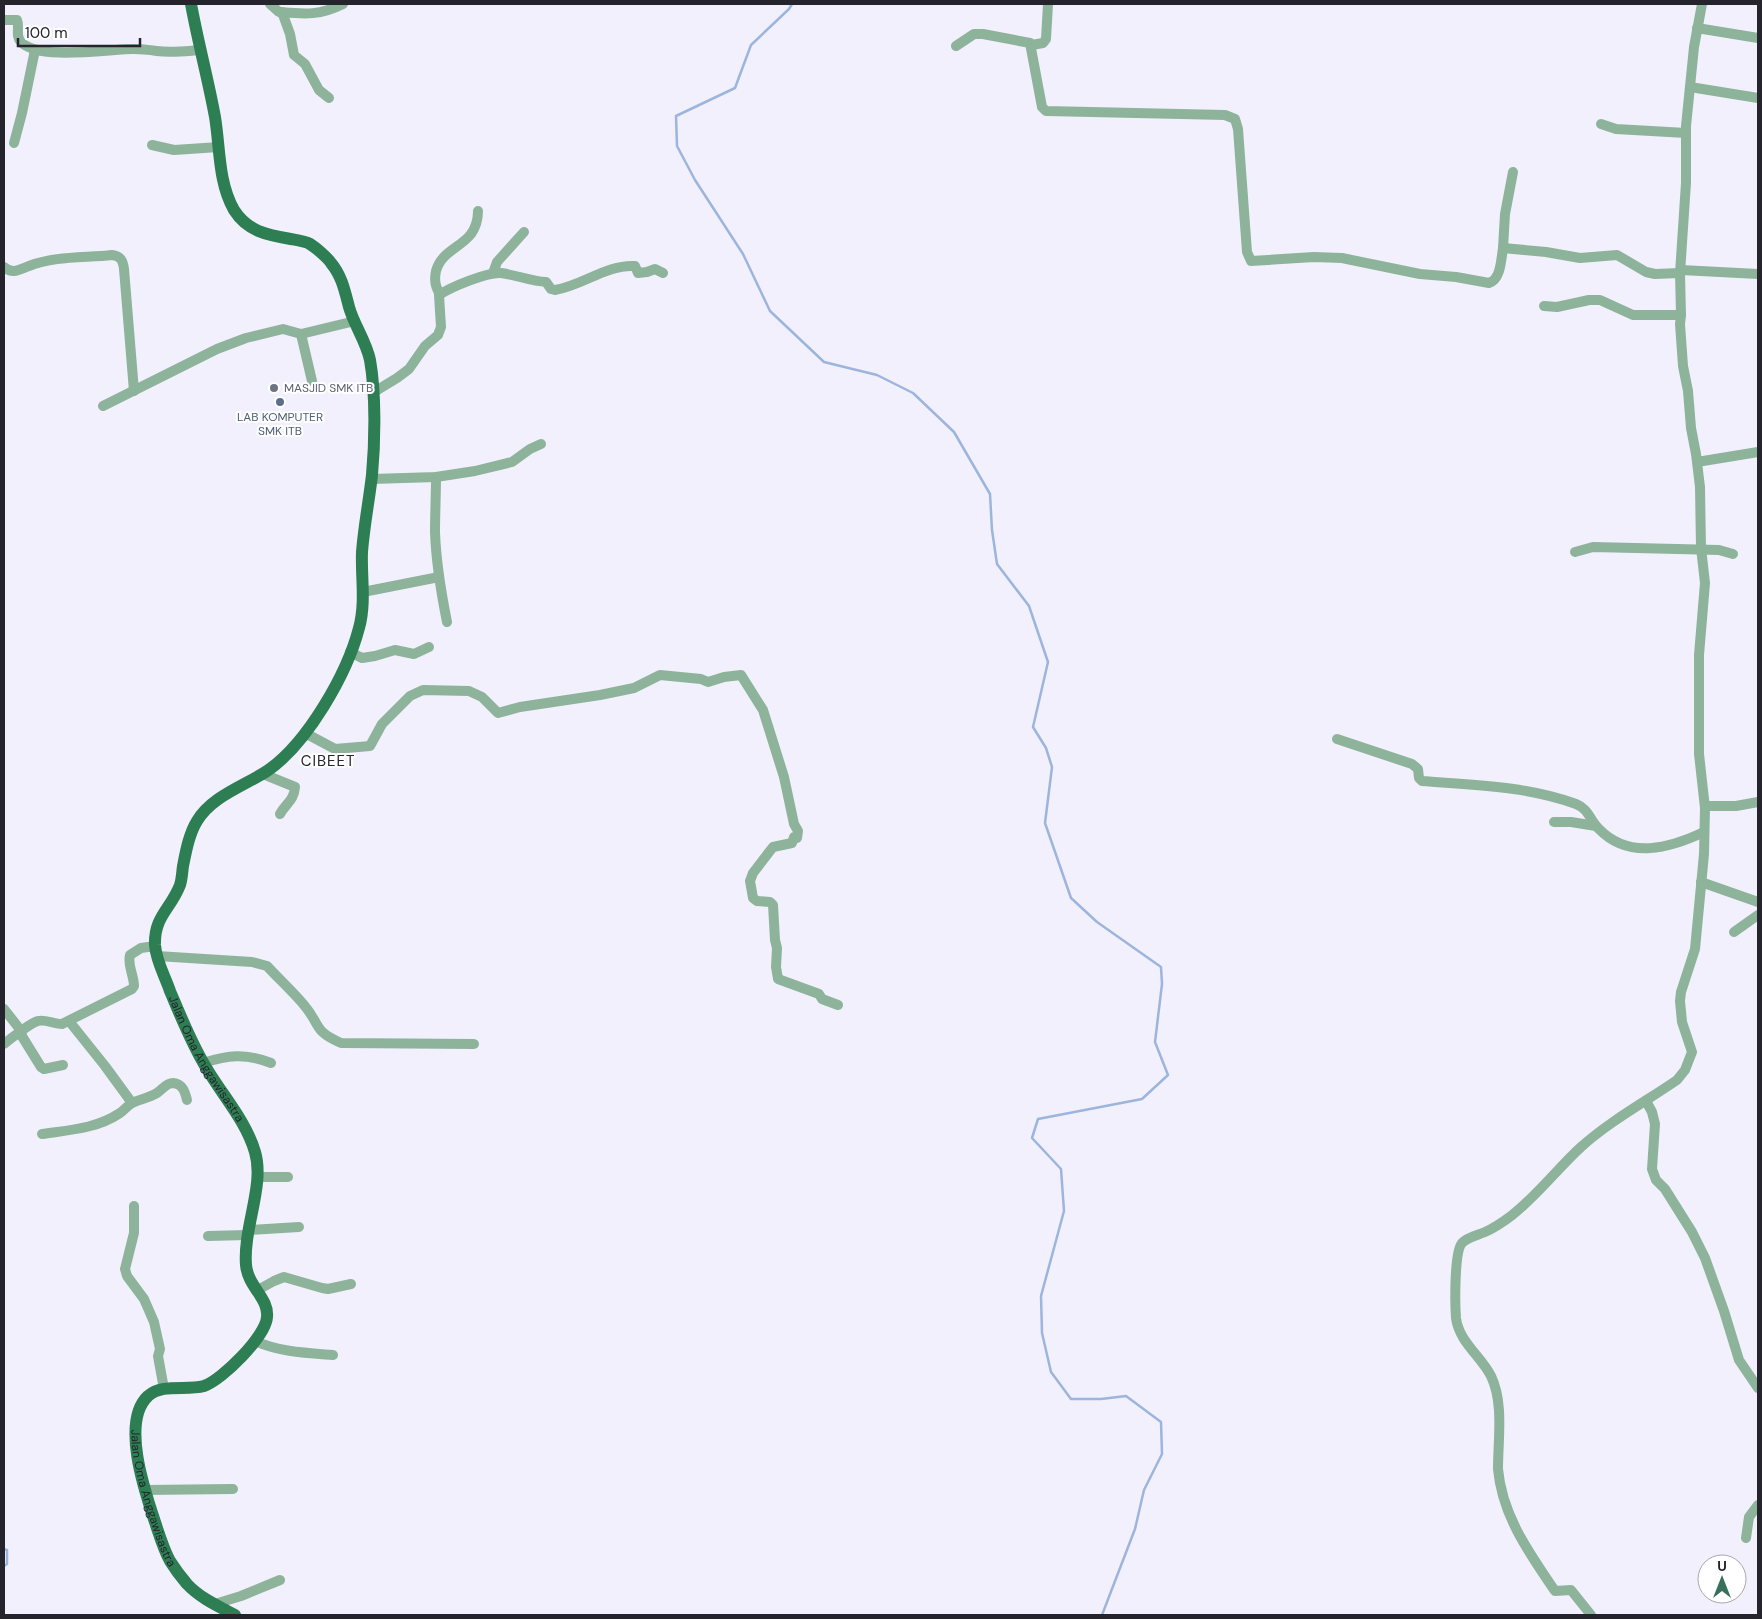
<svg xmlns="http://www.w3.org/2000/svg" width="1762" height="1619" viewBox="0 0 1762 1619" font-family="'DM Sans',sans-serif">
<rect width="100%" height="100%" fill="#f3f0fe"/>
<g fill="none" stroke-linecap="round" stroke-linejoin="round">
<!-- stream -->
<g stroke="#9cb5dc" stroke-width="2.5">
<path d="M792,4L789,9L751,45L735,88L676,116L677,146L695,180L743,254L770,311L824,362L877,375L913,393L954,432L990,494L992,530L997,564L1029,606L1048,662L1033,727L1046,748L1052,767L1045,823L1071,898L1097,922L1161,967L1162,984L1155,1042L1168,1075L1142,1099L1038,1119L1032,1138L1061,1169L1064,1211L1041,1296L1042,1333L1051,1372L1071,1399H1101L1126,1396L1161,1422L1162,1454L1144,1490L1135,1529L1102,1615"/>
<path d="M4,1549L7,1550V1564L4,1566"/>
</g>
<!-- minor -->
<g stroke="#8db49b" stroke-width="10">
<path d="M270,4L279,12C304,14 319,16 343,4"/>
<path d="M282,12L290,34L294,55L305,64L319,90L329,98"/>
<path d="M4,20H17C20,27 15,36 21,42C39,61 109,49 134,49C142,49 150,50 157,51C171,53 186,51 200,50"/>
<path d="M1697,28L1758,38"/>
<path d="M1032,45L1043,43L1046,39L1048,4"/>
<path d="M956,46L974,34H983L1030,43L1042,107L1046,111L1225,115L1235,119L1238,129L1247,252L1251,261L1314,257L1342,258L1420,274L1456,277L1489,283C1501,279 1501,260 1503,248L1546,252L1580,258L1617,255L1646,272L1655,274L1680,273"/>
<path d="M1690,87L1758,98"/>
<path d="M1601,124L1616,129L1686,133"/>
<path d="M14,143L22,113L35,50"/>
<path d="M152,145L174,150L219,147"/>
<path d="M1503,248L1505,214L1513,172"/>
<path d="M4,267C13,275 20,269 29,266C54,256 85,258 112,255C121,256 123,261 124,269L134,391"/>
<path d="M1681,270L1758,274"/>
<path d="M493,273L497,262L524,232"/>
<path d="M440,294C435,287 434,280 436,271C441,252 460,248 471,234C476,227 478,219 478,211"/>
<path d="M1544,306L1557,307L1589,300H1600L1633,315H1681"/>
<path d="M312,381L301,334L355,321"/>
<path d="M374,392L397,378L409,369L425,346L438,335L441,327L439,295C451,287 487,272 501,273C516,275 531,281 546,282L551,289L555,290C582,286 607,264 635,266L638,273L647,272L655,269L663,273"/>
<path d="M103,406L217,349L246,338L283,329L301,334"/>
<path d="M1697,462L1758,452"/>
<path d="M436,477C436,495 435,514 435,532C436,562 441,592 447,622"/>
<path d="M372,479L436,477L475,471L512,462L530,449L541,444"/>
<path d="M1575,552L1593,547L1719,550L1733,554"/>
<path d="M363,592L439,577"/>
<path d="M350,652L362,658L375,656L395,650L414,654L429,647"/>
<path d="M305,733L335,749L370,746L382,724L410,696L423,690L469,691L482,697L498,713L520,707L600,695L634,688L660,675L701,679L708,682L724,677L741,675L763,710L784,777L794,824L798,831L797,838L794,837L792,843L773,847L753,873L750,881L753,898L757,901L770,902L773,905L775,940L777,948L776,967L778,979L819,994L822,999L838,1005"/>
<path d="M1337,739L1412,764L1418,769L1419,778L1422,781C1474,785 1527,786 1576,804C1589,809 1590,821 1599,829C1629,860 1670,848 1704,832"/>
<path d="M263,774L295,787C294,801 286,803 280,814"/>
<path d="M1705,806H1736L1758,802"/>
<path d="M1554,822H1571L1596,826"/>
<path d="M1701,882L1758,902"/>
<path d="M1734,932L1758,915"/>
<path d="M157,956L252,962L267,966C279,979 293,992 304,1005C321,1025 313,1031 341,1043L474,1044"/>
<path d="M4,1009L22,1032"/>
<path d="M69,1021L105,1066L132,1103"/>
<path d="M20,1033L41,1067L44,1069L63,1065"/>
<path d="M4,1044C10,1039 32,1022 38,1021C45,1019 54,1024 62,1024L132,989L134,986C134,975 127,965 130,955L141,948L155,946"/>
<path d="M203,1063C228,1055 245,1053 271,1063"/>
<path d="M1646,1101L1652,1112L1655,1124L1652,1169L1656,1180L1665,1189L1692,1232L1705,1258L1724,1311L1739,1360L1758,1388"/>
<path d="M42,1134C69,1130 96,1129 120,1113C124,1110 127,1106 132,1103C140,1099 149,1098 157,1093C163,1089 166,1083 173,1083C183,1084 185,1092 187,1100"/>
<path d="M259,1177H288"/>
<path d="M134,1206V1233L125,1269L127,1276L144,1299L154,1322L160,1349L158,1356L164,1389"/>
<path d="M248,1230L299,1227"/>
<path d="M208,1236L247,1235"/>
<path d="M256,1291L274,1281L284,1277L322,1288L328,1289L351,1284"/>
<path d="M255,1341C279,1352 307,1353 333,1355"/>
<path d="M144,1490L233,1489"/>
<path d="M1746,1538L1749,1517L1758,1505"/>
<path d="M215,1604L241,1596L280,1580"/>
<path d="M1591,1615L1571,1590L1555,1591C1529,1553 1502,1515 1498,1469C1498,1439 1504,1403 1491,1376C1481,1356 1459,1342 1456,1318C1455,1305 1454,1252 1462,1243C1467,1237 1478,1235 1485,1232C1494,1228 1503,1222 1511,1216C1537,1196 1557,1169 1581,1147C1610,1121 1645,1102 1677,1080L1685,1070L1692,1052L1682,1022L1680,1001L1681,992L1695,949L1704,854L1705,808L1699,754V655L1705,583L1701,548L1700,487L1696,454L1691,428L1688,391L1683,366L1680,324L1681,315L1680,273L1686,183V126L1694,47L1702,4"/>
</g>
<!-- major -->
<path stroke="#2d7e53" stroke-width="12" id="s1" d="M191,4C198,42 208,79 215,117C220,147 218,182 234,210C248,232 268,235 291,239C297,240 305,241 310,244C315,247 328,258 331,263C342,276 345,292 349,307C354,325 366,341 370,360C376,394 375,442 372,475C369,501 364,526 362,552C361,577 366,603 359,628C347,674 307,744 267,771C244,786 212,796 197,821C189,834 186,851 183,866C182,873 182,879 180,885C171,909 154,916 155,945C156,961 165,976 170,991C181,1017 192,1045 207,1069C223,1096 246,1121 255,1152C265,1185 243,1228 246,1265C248,1287 269,1298 267,1317C266,1336 222,1380 204,1386C186,1391 163,1383 148,1396C120,1422 146,1495 156,1525C160,1537 164,1550 170,1561C175,1569 181,1577 187,1584C200,1598 218,1606 235,1615"/>
</g>
<!-- markers -->
<circle fill="#6b7280" stroke="#fff" stroke-width="2" cx="274" cy="388" r="5"/>
<circle fill="#5c6f8a" stroke="#fff" stroke-width="2" cx="280" cy="402" r="5"/>
<g text-anchor="middle" stroke-width="4" stroke-linejoin="round" paint-order="stroke">
<!-- worship labels -->
<g font-size="12" fill="#5b616d" stroke="#fff" text-anchor="start">
<text x="284" y="392">MASJID SMK ITB</text>
</g>
<!-- service labels -->
<g font-size="12" fill="#4e5e75" stroke="#fff">
<text x="280" y="421">LAB KOMPUTER<tspan x="280" dy="14">SMK ITB</tspan></text>
</g>
<!-- street labels -->
<g font-size="12" fill="#25232c" stroke="#fff">
<text dy="4" stroke="none"><textPath href="#s1" startOffset="1218">Jalan Oma Anggawisastra</textPath></text>
<text dy="4" stroke="none"><textPath href="#s1" startOffset="1756">Jalan Oma Anggawisastra</textPath></text>
</g>
<!-- quarter labels -->
<g font-size="15" letter-spacing="1" fill="#25232c" stroke="#fff">
<text x="328" y="766">CIBEET</text>
</g>
</g>
<!-- border -->
<rect width="1762" height="1619" fill="none" stroke="#25232c" stroke-width="10"/>
<!-- north arrow -->
<g transform="translate(1722 1579)"><circle r="24" fill="#ffffff" stroke="#a8a7ab"/>
<path d="M0-4L9 19L0 12L-9 19Z" fill="#37715a"/>
<text y="-8" font-size="14" font-weight="bold" text-anchor="middle" fill="#25232c">U</text>
</g>
<!-- scale -->
<path d="M18 38v8h122v-8" fill="none" stroke="#25232c" stroke-width="2.5"/>
<text x="25" y="38" font-size="15" fill="#25232c" stroke="#ffffff" stroke-width="4" paint-order="stroke">100 m</text>
</svg>
